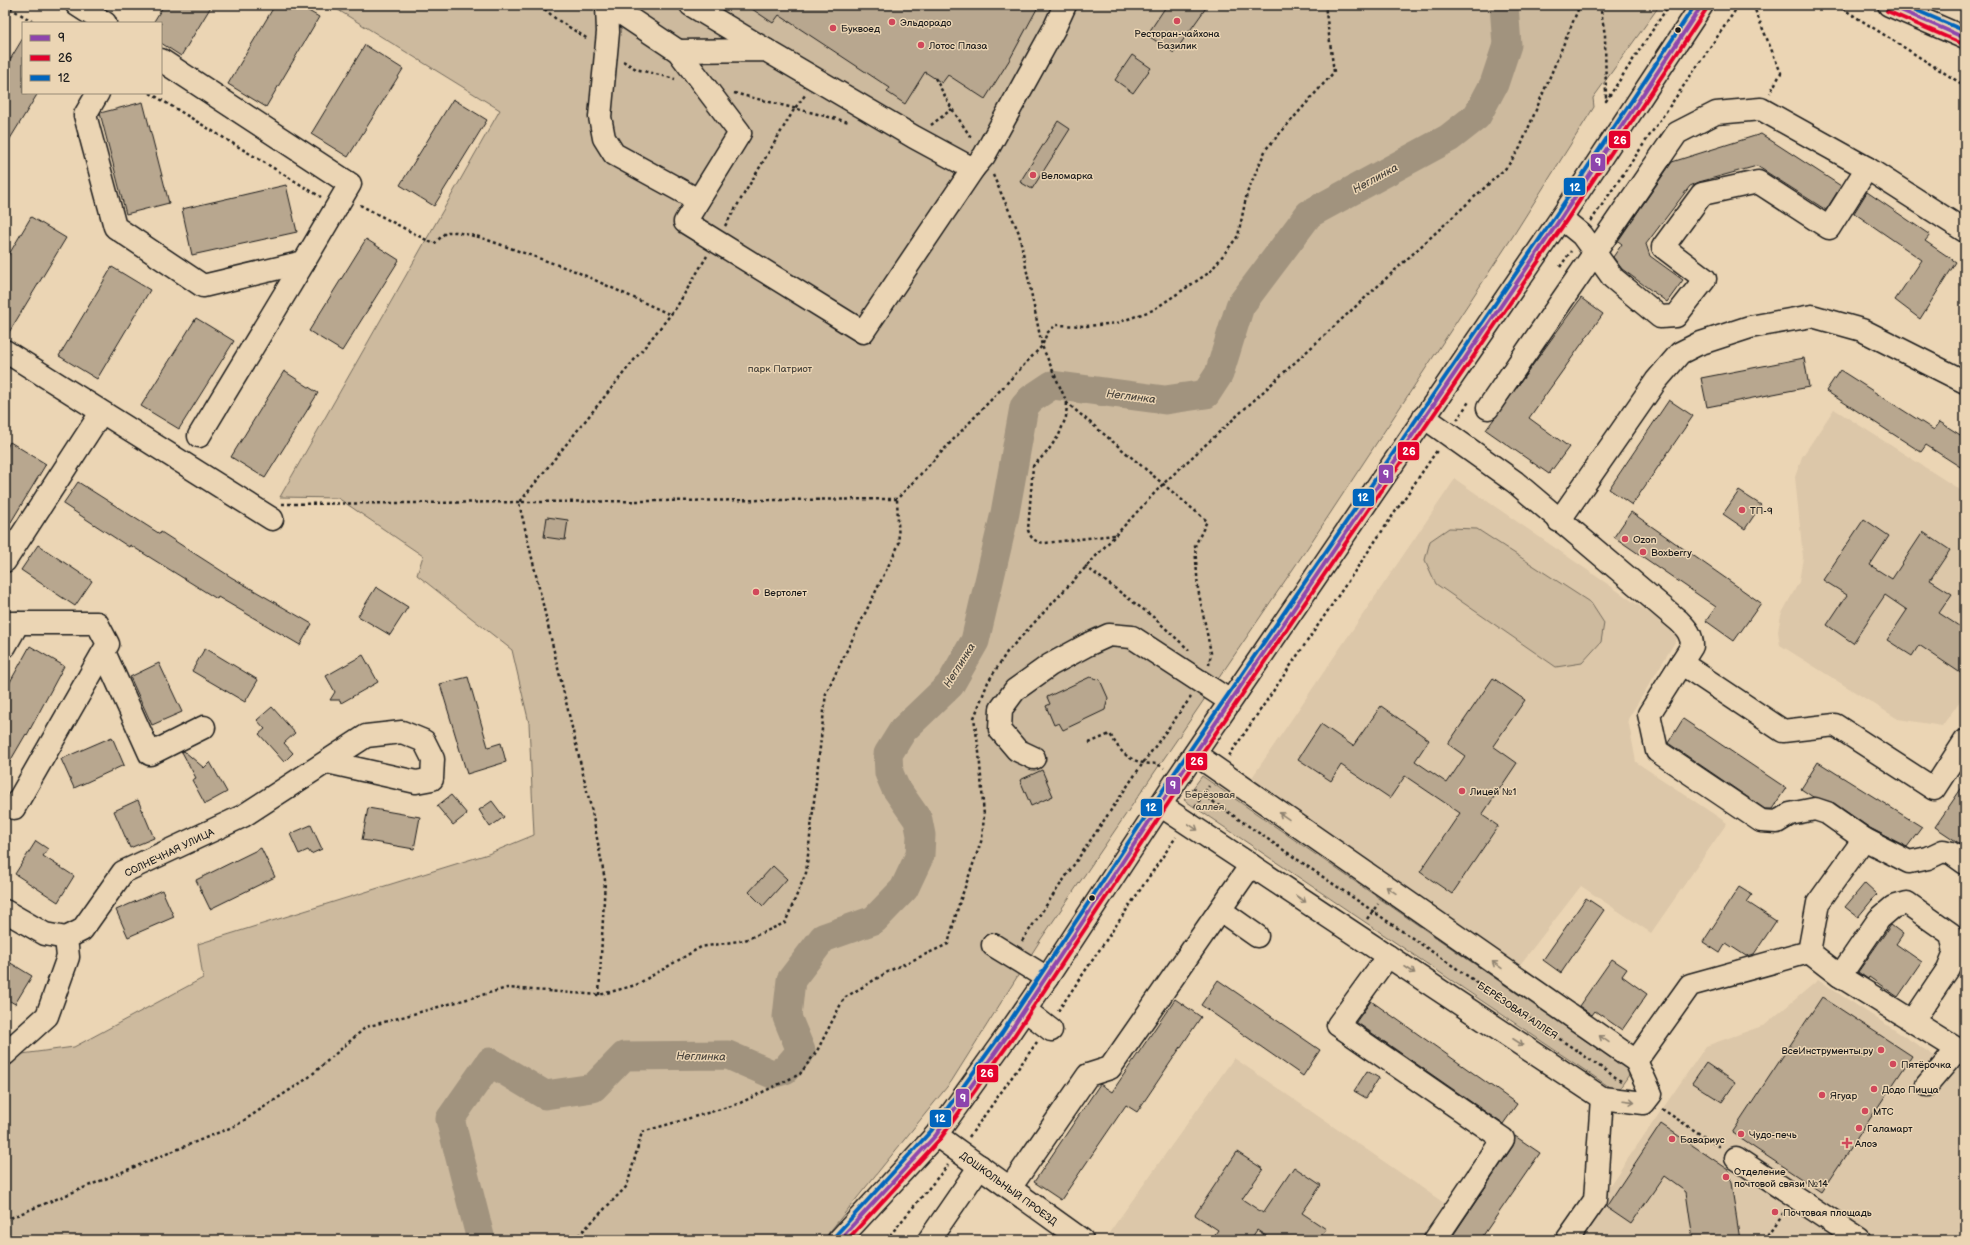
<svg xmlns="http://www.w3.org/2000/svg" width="1970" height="1245" viewBox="0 0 1970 1245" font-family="'Balsamiq Sans',sans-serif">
<rect width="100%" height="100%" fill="#ebd5b4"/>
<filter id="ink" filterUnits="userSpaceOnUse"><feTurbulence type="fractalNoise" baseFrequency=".025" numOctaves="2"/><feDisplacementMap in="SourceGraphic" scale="8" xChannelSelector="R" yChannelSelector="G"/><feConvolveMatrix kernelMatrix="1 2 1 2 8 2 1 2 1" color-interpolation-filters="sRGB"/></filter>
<g filter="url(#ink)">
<!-- built -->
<g fill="#dcc7a9">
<path d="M1834,409L1965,493V694L1942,726L1898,719L1780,645L1778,631L1781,615L1799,582L1803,557L1795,477L1802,457Z"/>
<path d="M1455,479L1680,634L1628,719L1636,762L1727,823L1651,933L1581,886L1519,966L1395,879L1249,782Z"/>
<path d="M1818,980L1933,1055L1965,1067V1183L1958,1240H1581L1607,1189L1706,1046L1765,1025Z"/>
<path d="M1234,1058L1444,1203L1420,1240H1104Z"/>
</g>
<!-- green -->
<g fill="#cdba9e" stroke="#746b5d">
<path d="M330,5H1660L1593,98L1594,107L1513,236L1308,547L1041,939L951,1082L823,1240H5V1070L22,1054L74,1047L203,978L198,944L488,854L534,835L529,723L512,650L417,575L423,556L338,498L280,497L500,110Z"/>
<path d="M1449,528L1477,529L1591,603L1604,623L1601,642L1582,663L1556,667L1436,584L1425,560L1430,541Z"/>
<path d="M1202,776L1631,1072L1617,1092L1184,800Z"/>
</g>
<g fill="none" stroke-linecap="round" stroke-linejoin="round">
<!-- river -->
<path stroke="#a1937e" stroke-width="29" d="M481,1240L450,1119L490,1062L545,1095L593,1088L624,1056L728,1055L772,1074L785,1070L801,1051L787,1017L791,980L823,938L874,920L904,889L920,855L921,835L918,820L895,787L889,773L888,754L903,730L950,685L975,641L1005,513L1024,407L1031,399L1052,385L1165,400L1206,394L1219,374L1240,306L1309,214L1449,138L1477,116L1494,84L1507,45L1504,5"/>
</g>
<!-- building -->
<g fill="#b8a78f" stroke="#1c1c1c">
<path d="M164,5H212L181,56L161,43V23H153Z"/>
<path d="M275,5H298L319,17L266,107L228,84Z"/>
<path d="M746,5H1039L1010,59L985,99L948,75L942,83L925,72L905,104L887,92L890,88L779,15L773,23Z"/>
<path d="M1167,5H1208L1174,53L1147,35Z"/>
<path d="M23,38V93H38L5,147V68Z"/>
<path d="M365,45L403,69L348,157L311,134Z"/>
<path d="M1132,55L1151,68L1133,93L1115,80Z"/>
<path d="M453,99L487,120L434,206L400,185Z"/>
<path d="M143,102L169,203L126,214L100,113Z"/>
<path d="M1058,121L1070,129L1032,189L1020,182Z"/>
<path d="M1761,134L1841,186L1826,210L1757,166L1699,182L1690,186L1646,244L1650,256L1683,280L1667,302L1622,269L1613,257L1622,244L1618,241L1672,162Z"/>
<path d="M286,185L297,232L192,255L182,209Z"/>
<path d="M1867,192L1930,235L1925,241L1956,262L1920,319L1895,300L1922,260L1854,213Z"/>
<path d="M31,217L66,238L5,339V261Z"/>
<path d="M366,239L399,260L342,351L309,331Z"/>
<path d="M112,267L150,290L97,379L59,356Z"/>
<path d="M1581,298L1603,314L1529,418L1569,447L1549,474L1486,430Z"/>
<path d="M196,318L234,341L179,429L141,406Z"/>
<path d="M1804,358L1809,387L1707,407L1701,378Z"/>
<path d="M1840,370L1934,430L1940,422L1965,438V470L1926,445L1921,452L1826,391Z"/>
<path d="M284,371L318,393L265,478L231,457Z"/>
<path d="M1669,400L1693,416L1632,505L1609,489Z"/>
<path d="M10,442L46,464L5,532V451Z"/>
<path d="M78,482L160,534L161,532L231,577L312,624L300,645L218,597L217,599L130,545L129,547L63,504Z"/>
<path d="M1739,491L1761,505L1745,529L1723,514Z"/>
<path d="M1631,512L1761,603L1734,641L1706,621L1716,607L1614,537Z"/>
<path d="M547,517L568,520L565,540L544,537Z"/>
<path d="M1864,519L1889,536L1870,565L1892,579L1923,532L1950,550L1930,580L1952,594L1939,613L1965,630V676L1919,645L1912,656L1887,640L1907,610L1885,595L1853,643L1827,625L1847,595L1823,580Z"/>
<path d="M38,545L92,581L75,606L21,570Z"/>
<path d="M376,587L408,607L390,635L358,616Z"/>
<path d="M30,646L64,666L27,735L26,734L5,770V691Z"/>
<path d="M205,648L258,680L245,702L192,671Z"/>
<path d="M363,655L378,682L341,703L340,700H330L335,692L326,676Z"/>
<path d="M159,663L182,712L152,725L130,677Z"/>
<path d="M468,677L488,747L501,743L506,762L467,774L440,684Z"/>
<path d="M1090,677L1100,680L1108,698L1105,710L1063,730L1059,723L1054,725L1046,706L1050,704L1047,697Z"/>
<path d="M1493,678L1525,700L1493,746L1517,763L1482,815L1498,826L1452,894L1420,872L1460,813L1405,776L1390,798L1341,765L1331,781L1298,759L1321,724L1353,746L1381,706L1429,740L1415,761L1447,783L1465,756L1448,744Z"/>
<path d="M272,707L295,733L284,743L293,753L284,762L259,734L265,729L257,720Z"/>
<path d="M1683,719L1786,788L1772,809H1765L1668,743Z"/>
<path d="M112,737L124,765L74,788L61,759Z"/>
<path d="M184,751L204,768L210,762L227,792L205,804L192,780L196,778L182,752Z"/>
<path d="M1818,762L1922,827L1907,847L1870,828L1834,803L1813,797L1801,789Z"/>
<path d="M1042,770L1053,796L1031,806L1020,780Z"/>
<path d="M1965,783V847L1935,827Z"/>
<path d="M451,795L467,814L453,825L437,806Z"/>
<path d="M138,800L154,838L130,848L114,811Z"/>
<path d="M492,801L504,817L490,827L479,810Z"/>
<path d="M368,808L420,817L414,849L362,840Z"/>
<path d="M311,825L322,849L311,854L308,850L299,854L290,834Z"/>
<path d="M36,841L48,849L43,856L74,876L58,902L15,874Z"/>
<path d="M261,848L275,877L210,909L196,880Z"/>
<path d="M773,866L787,879L763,906L749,892Z"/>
<path d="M1865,883L1877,894L1858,917L1845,907Z"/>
<path d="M1739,887L1752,895L1747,902L1776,921L1754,954L1746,956L1726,943L1720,953L1703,942Z"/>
<path d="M162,890L174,917L128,937L116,910Z"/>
<path d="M1586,898L1604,910L1561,973L1543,960Z"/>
<path d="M1891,925L1903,934L1896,944L1922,962L1898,997L1869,977L1868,979L1858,972Z"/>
<path d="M1612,959L1627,969L1622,976L1647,994L1622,1030L1595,1011L1592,1015L1579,1006Z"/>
<path d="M9,962L32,976L15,1004L5,998V969Z"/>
<path d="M1218,980L1320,1050L1303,1076L1201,1005Z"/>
<path d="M1822,997L1912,1056L1821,1192L1732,1133Z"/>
<path d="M1175,999L1201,1017L1137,1112L1126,1105L1061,1200L1034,1182L1100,1084L1112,1092Z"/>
<path d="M1371,1001L1517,1104L1503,1124L1356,1022Z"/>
<path d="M1706,1063L1735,1083L1722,1102L1692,1083Z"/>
<path d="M1367,1071L1379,1078L1366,1098L1354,1091Z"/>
<path d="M1661,1124L1729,1170L1740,1240H1693L1686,1192L1664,1176L1631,1224L1606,1207Z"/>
<path d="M1515,1136L1540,1153L1480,1240H1450L1513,1146Z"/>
<path d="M1237,1152L1263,1169L1242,1199L1263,1213L1294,1167L1321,1185L1302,1213L1326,1229L1318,1240H1272L1257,1230L1250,1240H1211L1218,1230L1195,1215Z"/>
</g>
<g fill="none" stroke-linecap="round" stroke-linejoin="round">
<defs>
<g id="minor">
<path d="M77,5L105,23"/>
<path d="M607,5L608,32L600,117L604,138L614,154L698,200"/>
<path d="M609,5L678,51L740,133L685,222L863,332L973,169"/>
<path d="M691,5L766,50"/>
<path d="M678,51L766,50L914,137L973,169L984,156L1054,29L1065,5"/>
<path d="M98,93L85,115L115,227L203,286L304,262L350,184L161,60"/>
<path d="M1867,168L1965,231"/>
<path d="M5,351L272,519"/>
<path d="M1488,408L1677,133L1716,113L1761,109L1867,168L1829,228L1758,182L1702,194L1663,247L1705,279L1676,316L1660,317L1613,278L1582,235L1561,218"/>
<path d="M1424,417L1515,482L1679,621C1687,629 1692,635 1692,646L1649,714L1657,751L1761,821L1777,822L1790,814L1815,809L1827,813L1864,839L1909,862L1928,858L1943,851L1951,853L1965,863"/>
<path d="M199,436L304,262"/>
<path d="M1559,521L1656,381L1680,353L1698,344L1750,327L1812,316L1862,330L1965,382"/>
<path d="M5,561L101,413"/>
<path d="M5,623H97L108,644L14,808"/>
<path d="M5,646L18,623"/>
<path d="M104,652L150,754L204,727"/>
<path d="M1681,663L1783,731L1835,725L1934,789L1965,741"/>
<path d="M1034,758L1017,750L1000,730L1001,709L1015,690L1050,665L1087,645L1109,635L1132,637L1230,701"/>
<path d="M1160,805L1602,1098L1644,1103L1651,1094L1636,1061L1195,754"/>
<path d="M1220,910L1257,936"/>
<path d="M5,911L45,934L66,938L82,930L123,872L243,816L366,736L402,732L424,741L433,759L432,779L416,782L327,762"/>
<path d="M993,945L1047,978"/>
<path d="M1809,952L1840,976L1965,1054"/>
<path d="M1388,956L1338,1025L1503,1139L1435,1240"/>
<path d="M1840,976L1879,919L1893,907L1907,903L1951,934L1955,952L1948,969L1913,1021"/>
<path d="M1033,1016L1051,1030"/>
<path d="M5,1054L47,1016L68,957L66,938"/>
<path d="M1636,1061L1690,985L1809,952L1818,903L1864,839"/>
<path d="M1927,1085L1957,1050"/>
<path d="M936,1135L1082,1240"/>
<path d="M1736,1158L1860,1240"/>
<path d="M1010,1188L1088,1075L1110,1068L1251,865"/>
<path d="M839,1240L936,1135L1007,1036L1047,978L1178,778L1561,218L1702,5"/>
<path d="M929,1240L980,1166"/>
<path d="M1567,1240L1595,1200L1602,1098"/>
</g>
<path id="major" d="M1889,5L1965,38"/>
</defs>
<!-- minor casing -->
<use href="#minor" stroke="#1c1c1c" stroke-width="25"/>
<!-- major casing -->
<use href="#major" stroke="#1c1c1c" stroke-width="25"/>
<!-- path -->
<g stroke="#1c1c1c" stroke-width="2.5" stroke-dasharray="3 3" stroke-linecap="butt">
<path d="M5,5L35,23"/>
<path d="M540,5L556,19L588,39"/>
<path d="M1600,5L1605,35L1606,101L1669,5"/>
<path d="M1753,5L1781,73L1770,93"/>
<path d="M1837,5L1965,86"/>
<path d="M623,61L636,69L675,79"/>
<path d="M935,78L952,109L972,139"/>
<path d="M150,93L321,197"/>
<path d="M734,93L849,122"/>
<path d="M931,125L952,109"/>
<path d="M993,175L1019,233L1042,346L1067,403L1207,521L1195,546L1198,589L1211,653L1209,665"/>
<path d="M360,205L434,244L446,232H456L479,237L575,271L671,315"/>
<path d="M1591,221L1739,5"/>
<path d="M725,226L795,108L806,94"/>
<path d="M1560,267L1571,251"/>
<path d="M1067,403L1066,417L1059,435L1047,452L1033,466L1028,530C1031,539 1035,542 1045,543L1114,535"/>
<path d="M1457,420L1470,400"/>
<path d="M282,504L897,499L1042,346L1047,333L1056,325L1087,326L1117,323L1153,310L1210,272L1238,236L1247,193L1266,149L1334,72L1325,5"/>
<path d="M1085,566L1152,616L1189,650"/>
<path d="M1089,743L1110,734C1119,749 1124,758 1143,763C1154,765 1153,761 1164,768"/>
<path d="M1229,756L1438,449"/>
<path d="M1193,788L1621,1081"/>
<path d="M1195,807L1209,786"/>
<path d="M1367,919L1378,904"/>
<path d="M1022,941L1143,763L1191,697"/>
<path d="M599,995L605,880L592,812L519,503L676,308L707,256"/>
<path d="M1058,1011L1176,837"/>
<path d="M1662,1109L1721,1148"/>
<path d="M969,1137L1037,1042"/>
<path d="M5,1220L237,1125L308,1078L366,1027L507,988L599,995L636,985L701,947L745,940L785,923L806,873L826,693L899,544L897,499"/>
<path d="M574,1240L627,1186L642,1132L738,1104L800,1074L817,1051L844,998L891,970L948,944L959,904L982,839L984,816L979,752L974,718L988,682L1007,652L1163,484L1507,167L1520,148L1580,5"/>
<path d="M886,1240L948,1165"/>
<path d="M1765,1240L1784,1212"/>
</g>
<!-- minor -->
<use href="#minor" stroke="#ebd5b4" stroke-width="22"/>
<!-- major -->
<use href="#major" stroke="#ebd5b4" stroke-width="22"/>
<defs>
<g id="bus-1">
<path d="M1889,5L1965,38"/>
<path d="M839,1240L936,1135L1007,1036L1178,778L1561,218L1702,5"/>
</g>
<g id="bus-2">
<path d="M1887,11L1963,44"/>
<path d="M847,1240L940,1139L1012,1039L1183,781L1566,221L1707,8"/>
</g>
<g id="bus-3">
<path d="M1904,5L1965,31"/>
<path d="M835,1236L931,1131L1002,1033L1173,775L1556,215L1695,5"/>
</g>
</defs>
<!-- bus-1 casing -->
<use href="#bus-1" stroke="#ebd5b4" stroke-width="7"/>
<!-- bus-2 casing -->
<use href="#bus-2" stroke="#ebd5b4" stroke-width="7"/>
<!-- bus-3 casing -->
<use href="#bus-3" stroke="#ebd5b4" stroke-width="7"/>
<!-- bus-1 -->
<use href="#bus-1" stroke="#8e44ad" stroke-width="4"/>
<!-- bus-2 -->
<use href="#bus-2" stroke="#e4002b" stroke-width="4"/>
<!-- bus-3 -->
<use href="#bus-3" stroke="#0065bd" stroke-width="4"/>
</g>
<!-- one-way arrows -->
<defs><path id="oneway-shaft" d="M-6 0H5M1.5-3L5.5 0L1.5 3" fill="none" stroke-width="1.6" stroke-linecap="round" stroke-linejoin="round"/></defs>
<g stroke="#8e8270">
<use href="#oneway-shaft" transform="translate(1284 816) rotate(-145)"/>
<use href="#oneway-shaft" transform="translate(1193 827) rotate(34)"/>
<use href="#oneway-shaft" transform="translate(1391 890) rotate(-145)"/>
<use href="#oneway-shaft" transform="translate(1301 899) rotate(34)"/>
<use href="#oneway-shaft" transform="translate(1497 965) rotate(-145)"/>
<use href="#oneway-shaft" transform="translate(1410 970) rotate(33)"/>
<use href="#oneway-shaft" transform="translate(1604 1039) rotate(-145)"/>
<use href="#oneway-shaft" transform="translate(1518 1042) rotate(33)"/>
<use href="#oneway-shaft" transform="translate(1629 1101) rotate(7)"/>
</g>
</g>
<!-- markers -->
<g fill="#d1495b" stroke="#ebd5b4" stroke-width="1.5">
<circle cx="1177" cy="21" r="4"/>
<circle cx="892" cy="22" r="4"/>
<circle cx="833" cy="28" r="4"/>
<circle cx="921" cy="45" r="4"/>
<circle cx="1033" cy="175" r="4"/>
<circle cx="1742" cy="510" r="4"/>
<circle cx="1625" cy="539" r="4"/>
<circle cx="1643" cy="552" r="4"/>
<circle cx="756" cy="592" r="4"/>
<circle cx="1462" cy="791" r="4"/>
<circle cx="1881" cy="1050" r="4"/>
<circle cx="1893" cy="1064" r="4"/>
<circle cx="1874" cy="1089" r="4"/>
<circle cx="1822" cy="1095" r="4"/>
<circle cx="1865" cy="1111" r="4"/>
<circle cx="1859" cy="1128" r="4"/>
<circle cx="1741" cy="1134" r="4"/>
<circle cx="1672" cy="1139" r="4"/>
<path d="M1845 1137h4v4h4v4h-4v4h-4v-4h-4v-4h4z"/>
<circle cx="1726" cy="1177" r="4"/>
<circle cx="1775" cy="1212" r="4"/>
</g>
<g fill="#1c1c1c" stroke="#ebd5b4" stroke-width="1.5">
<circle cx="1678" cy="30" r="3.5"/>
<circle cx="1092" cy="898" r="3.5"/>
</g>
<g text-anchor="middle" stroke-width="3" stroke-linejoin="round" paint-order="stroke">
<!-- poi labels -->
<g font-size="10" fill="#1c1c1c" stroke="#ebd5b4" text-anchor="start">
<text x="900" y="26">Эльдорадо</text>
<text x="841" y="32">Буквоед</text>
<text x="1177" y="37" text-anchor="middle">Ресторан-чайхона<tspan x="1177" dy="12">Базилик</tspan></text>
<text x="929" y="49">Лотос Плаза</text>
<text x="1041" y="179">Веломарка</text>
<text x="1750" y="514">ТП-9</text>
<text x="1633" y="543">Ozon</text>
<text x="1651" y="556">Boxberry</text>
<text x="764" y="596">Вертолет</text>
<text x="1470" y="795">Лицей №1</text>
<text x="1873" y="1054" text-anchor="end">ВсеИнструменты.ру</text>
<text x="1901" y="1068">Пятёрочка</text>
<text x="1882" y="1093">Додо Пицца</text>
<text x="1830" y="1099">Ягуар</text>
<text x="1873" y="1115">МТС</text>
<text x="1867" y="1132">Галамарт</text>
<text x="1749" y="1138">Чудо-печь</text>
<text x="1680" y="1143">Бавариус</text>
<text x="1855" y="1147">Алоэ</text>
<text x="1734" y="1175">Отделение<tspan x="1734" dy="12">почтовой связи №14</tspan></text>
<text x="1783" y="1216">Почтовая площадь</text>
</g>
<!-- park labels -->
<g font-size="10" fill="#48443c" stroke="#ebd5b4">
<text x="780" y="372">парк Патриот</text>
<text x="1210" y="798">Берёзовая<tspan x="1210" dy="12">аллея</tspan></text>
</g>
<!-- street labels -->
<g font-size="10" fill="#1c1c1c" stroke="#ebd5b4">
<text transform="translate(169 852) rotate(-26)" y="4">СОЛНЕЧНАЯ УЛИЦА</text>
<text transform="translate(1518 1010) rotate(34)" y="4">БЕРЁЗОВАЯ АЛЛЕЯ</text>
<text transform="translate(1009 1188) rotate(36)" y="4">ДОШКОЛЬНЫЙ ПРОЕЗД</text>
</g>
<!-- water labels -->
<g font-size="11" font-style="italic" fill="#4b463e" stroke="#ebd5b4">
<text transform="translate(1375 178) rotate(-29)" y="4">Неглинка</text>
<text transform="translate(1131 396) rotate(7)" y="4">Неглинка</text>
<text transform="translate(959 665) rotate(-58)" y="4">Неглинка</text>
<text transform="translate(701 1056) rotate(1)" y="4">Неглинка</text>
</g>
</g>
<g stroke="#ebd5b4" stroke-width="1.5">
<rect x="1608" y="130" width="23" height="19" rx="4" fill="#e4002b"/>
<rect x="1590" y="153" width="16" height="19" rx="4" fill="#8e44ad"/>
<rect x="1563" y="177" width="23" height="19" rx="4" fill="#0065bd"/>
<rect x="1397" y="441" width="23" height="20" rx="4" fill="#e4002b"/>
<rect x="1378" y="464" width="16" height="20" rx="4" fill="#8e44ad"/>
<rect x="1352" y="488" width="23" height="19" rx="4" fill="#0065bd"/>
<rect x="1185" y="752" width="23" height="19" rx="4" fill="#e4002b"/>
<rect x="1165" y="776" width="16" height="19" rx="4" fill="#8e44ad"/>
<rect x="1140" y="798" width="23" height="19" rx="4" fill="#0065bd"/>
<rect x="976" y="1064" width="23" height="19" rx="4" fill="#e4002b"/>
<rect x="955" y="1088" width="15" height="20" rx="4" fill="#8e44ad"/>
<rect x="929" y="1109" width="23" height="19" rx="4" fill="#0065bd"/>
</g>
<g font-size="11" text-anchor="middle" font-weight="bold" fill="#fff">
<text x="1620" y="144">26</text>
<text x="1598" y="166">9</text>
<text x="1575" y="191">12</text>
<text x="1409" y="455">26</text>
<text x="1386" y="478">9</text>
<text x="1363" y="501">12</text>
<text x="1197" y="765">26</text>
<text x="1173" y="789">9</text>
<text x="1151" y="811">12</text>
<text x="987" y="1077">26</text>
<text x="963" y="1102">9</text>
<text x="940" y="1122">12</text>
</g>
<!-- margin -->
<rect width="1970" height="1245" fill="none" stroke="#ebd5b4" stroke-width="20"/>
<rect x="10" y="10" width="1950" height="1225" fill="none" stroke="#1c1c1c" stroke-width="1.5" filter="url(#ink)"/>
<!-- legend -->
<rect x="22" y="22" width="140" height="72" fill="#ebd5b4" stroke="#988b77"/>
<rect x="30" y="35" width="20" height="6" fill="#8e44ad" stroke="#988b77"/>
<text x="58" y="42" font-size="12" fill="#1c1c1c">9</text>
<rect x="30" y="55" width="20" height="6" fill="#e4002b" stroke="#988b77"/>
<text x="58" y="62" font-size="12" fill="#1c1c1c">26</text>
<rect x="30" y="75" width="20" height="6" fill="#0065bd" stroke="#988b77"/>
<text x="58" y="82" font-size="12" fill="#1c1c1c">12</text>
</svg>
